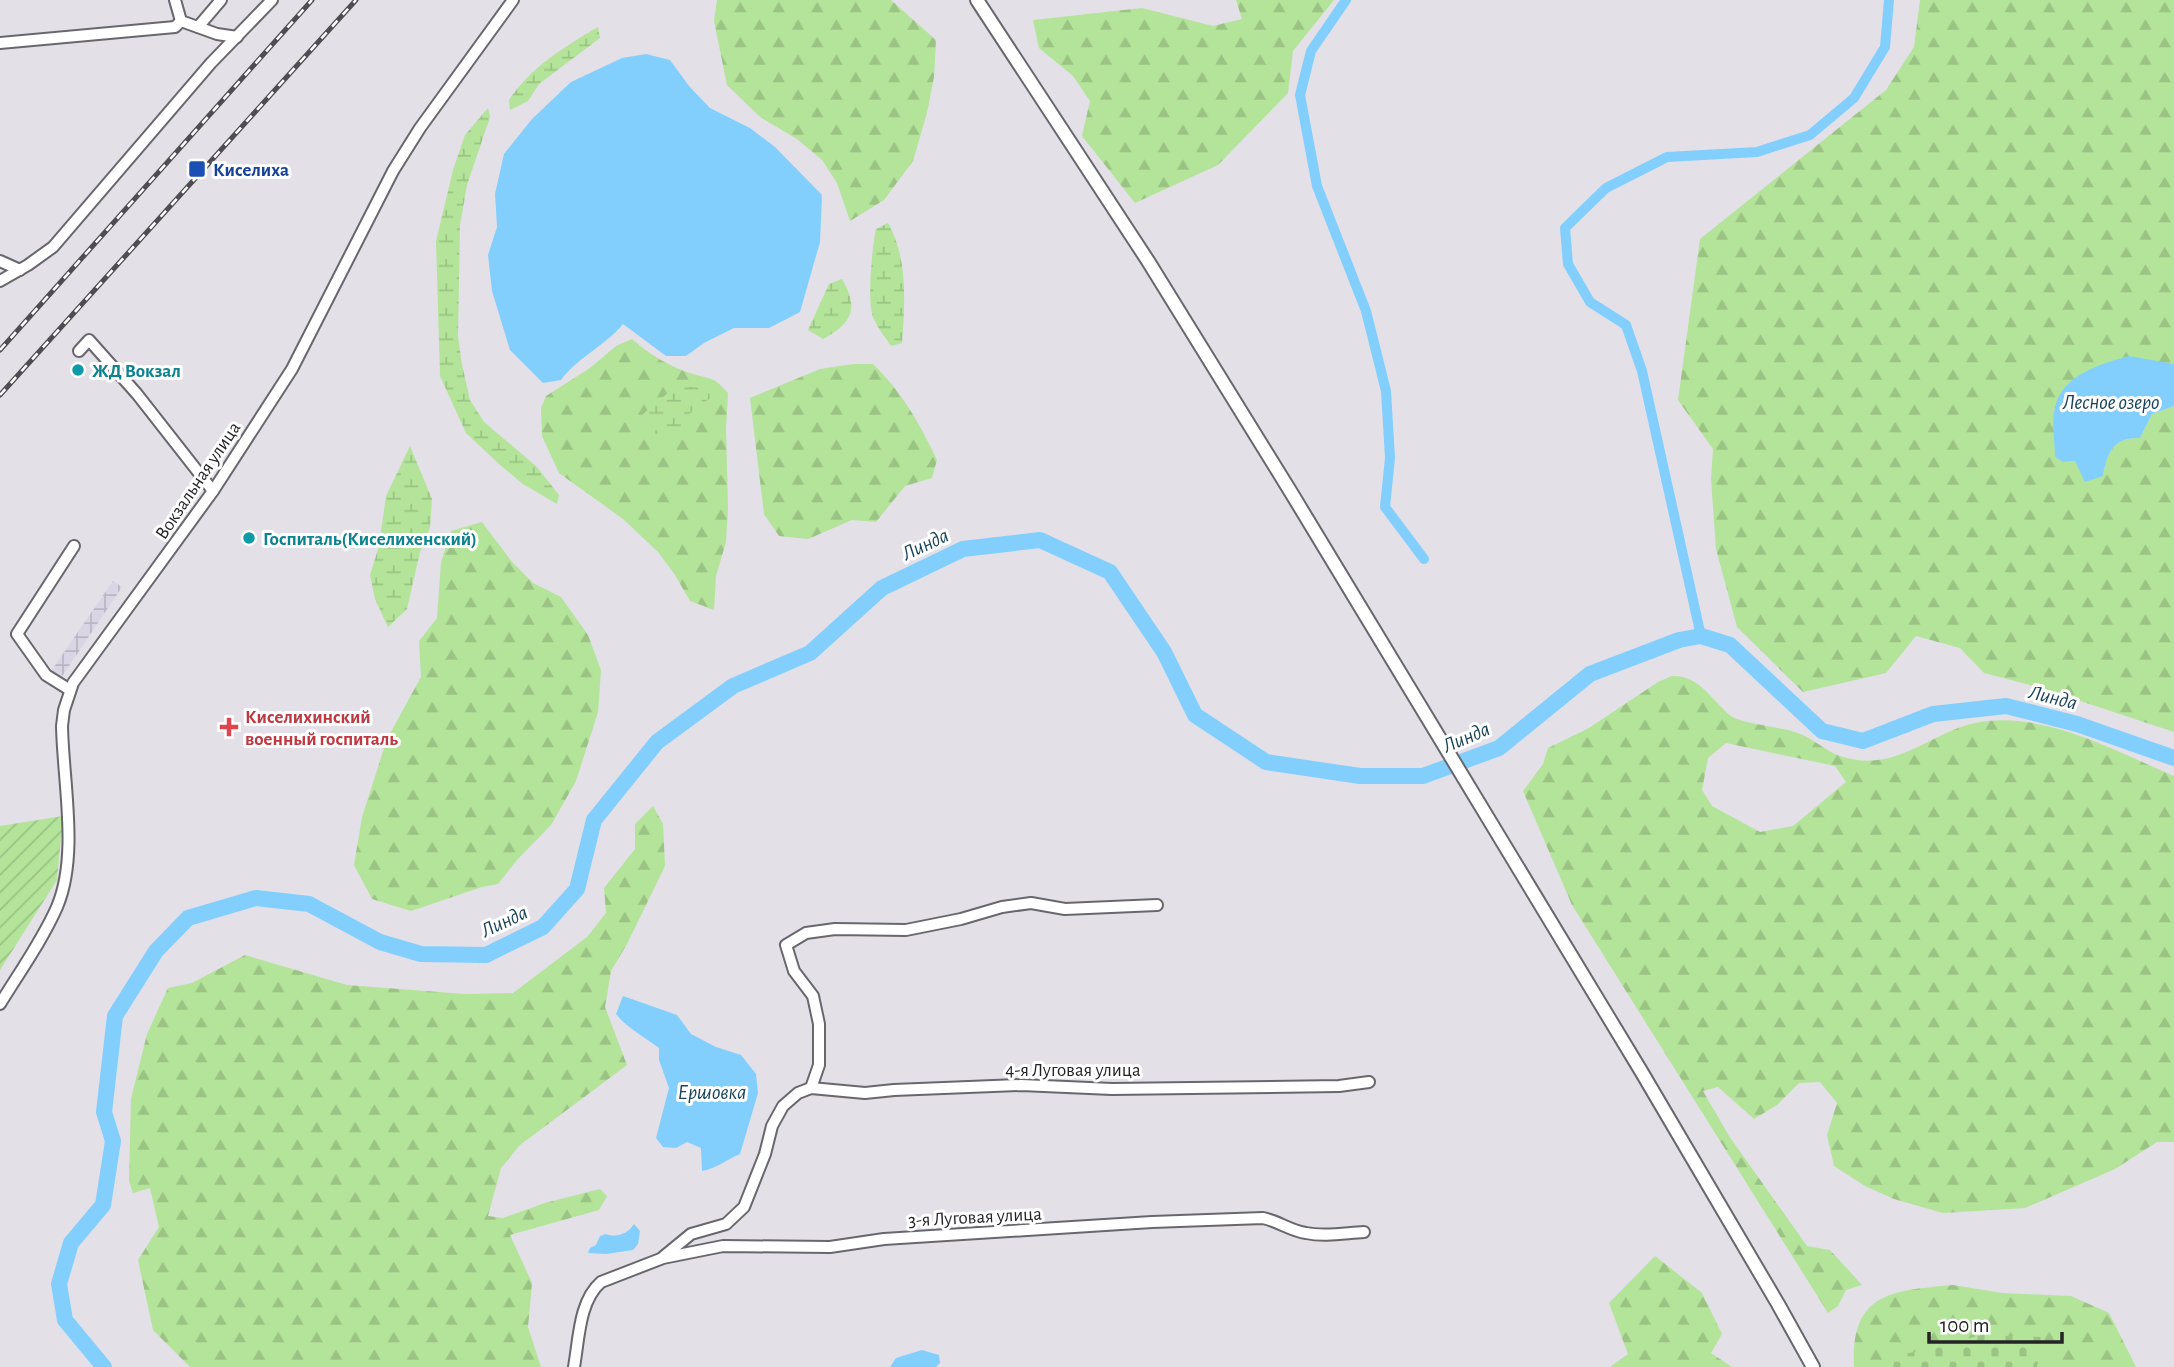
<svg xmlns="http://www.w3.org/2000/svg" width="2174" height="1367" viewBox="0 0 2174 1367" font-family="'Alegreya Sans',sans-serif">
<defs>
<pattern id="industrial-grid" width="8" height="8" patternUnits="userSpaceOnUse" patternTransform="scale(1.75)"><rect width="8" height="8" fill="#d9d5e4"/><path d="M0 4h8M4 0v8" fill="none" stroke="#bab7c3"/></pattern>
<pattern id="forest-firs" width="22" height="20" patternUnits="userSpaceOnUse" patternTransform="scale(1.75)"><rect width="22" height="20" fill="#b3e499"/><path d="M5 1l3.5 6h-7zM16 11l3.5 6h-7z" fill="#9ac384"/></pattern>
<pattern id="wetland-marsh" width="20" height="14" patternUnits="userSpaceOnUse" patternTransform="scale(1.75)"><rect width="20" height="14" fill="#b3e499"/><path d="M1 5h8M5 5V1M11 12h8M15 12V8" fill="none" stroke="#9ac384"/></pattern>
<pattern id="cemetery-stones" width="16" height="16" patternUnits="userSpaceOnUse" patternTransform="scale(1.75)"><rect width="16" height="16" fill="#b3e499"/><path d="M2 7V4a2 2 0 0 1 4 0v3zM10 15v-3a2 2 0 0 1 4 0v3z" fill="#9ac384"/></pattern>
<pattern id="garden-furrows" width="10" height="10" patternUnits="userSpaceOnUse" patternTransform="scale(1.75)"><rect width="10" height="10" fill="#b3e499"/><path d="M-1 1l2-2M0 10L10 0M9 11l2-2" fill="none" stroke="#9ac384"/></pattern>
</defs>
<rect width="100%" height="100%" fill="#e3e0e8"/>
<!-- industrial -->
<path fill="url(#industrial-grid)" d="M113,581L122,587L59,681L49,674Z"/>
<!-- forest -->
<g fill="url(#forest-firs)" fill-rule="evenodd">
<path d="M717,0H891L936,40L934,77L927,113L913,161L884,200L850,221L837,183L822,160L797,139L760,117L727,85L714,21Z"/>
<path d="M1236,0H1334L1293,51L1288,93L1218,165L1135,203L1082,136L1090,101L1073,76L1039,48L1033,20L1142,8L1213,26L1242,19Z"/>
<path d="M1920,0H2174V364L2170,363L2054,409L2055,457L2063,462L2075,461L2079,466L2103,476C2107,453 2113,437 2140,438L2152,414L2174,406V732L2038,687L1984,673L1960,648L1916,636L1886,673L1803,692L1737,627L1716,549L1711,479L1713,449L1678,400L1700,239L1886,90L1914,47Z"/>
<path d="M632,339C649,354 668,366 690,373C711,380 712,375 728,393L726,429L728,509L726,542L716,576L714,610L690,601L675,575L658,552L623,519L559,473L542,436L541,408L546,396L590,368L616,346Z"/>
<path d="M853,364H873C902,392 920,424 937,460L932,478L905,486L876,522L852,520L808,539L779,536L764,514L750,398L820,369Z"/>
<path d="M482,522L512,562L533,583L561,597L588,635L601,670L598,712L576,781L551,825L517,860L498,884L482,887L411,911L372,899L354,865L362,817L387,739L421,677L419,641L437,618L441,562L451,531Z"/>
<path d="M1672,676C1700,675 1712,701 1731,716C1742,724 1783,727 1798,733C1813,738 1825,751 1840,756C1900,776 1933,726 1987,721C2053,715 2115,751 2174,776V1142H2157L2115,1169L2025,1208L1943,1213L1894,1199L1865,1186L1834,1166L1827,1135L1837,1103L1820,1082L1799,1083L1777,1105L1754,1119L1718,1087L1703,1091L1729,1136L1807,1246L1830,1250L1862,1285L1846,1290L1838,1306L1828,1313L1572,905L1523,791L1543,764L1548,748L1589,728L1658,682ZM1726,743L1835,766L1846,782L1793,826L1760,832L1712,806L1702,790L1708,758Z"/>
<path d="M653,806L663,824L665,866L627,944L611,971L605,1007L627,1065L520,1145L501,1168L488,1216L503,1218L545,1203L600,1189L607,1196L599,1210L510,1235L532,1283L528,1327L541,1367H190L153,1330L138,1260L159,1227L150,1188L133,1193L129,1181L131,1099L147,1034L168,988L192,983L245,955L347,985L465,994L513,993L587,937L606,913L604,888L635,849V824Z"/>
<path d="M1655,1256L1702,1293L1722,1334L1711,1353L1732,1367H1610L1628,1354L1609,1303Z"/>
<path d="M1953,1285L2002,1293L2071,1296L2109,1313L2136,1367H1854C1851,1292 1891,1291 1953,1285Z"/>
</g>
<!-- wetland -->
<g fill="url(#wetland-marsh)">
<path d="M598,27L600,38L539,84L528,101L510,110L509,100C531,67 564,47 598,27Z"/>
<path d="M488,108L490,117L467,185L460,225L458,336L462,365L470,400L484,422L536,466L559,495L557,504L523,484L499,464L466,433L440,376L436,241L453,170L465,135Z"/>
<path d="M888,223C908,258 905,303 902,343L891,346C885,337 877,327 873,317C867,299 872,249 876,229Z"/>
<path d="M842,279C860,309 851,324 823,339L808,330L829,284Z"/>
<path d="M686,387H706L719,393C700,405 685,411 680,434L665,437L648,431L642,415L670,391Z"/>
<path d="M410,446L432,499L430,528L420,552L407,609L388,627L375,599L370,575L379,546L386,496Z"/>
</g>
<!-- cemetery -->
<path fill="url(#cemetery-stones)" d="M1982,1335L2042,1337L2037,1367H1893L1889,1358Z"/>
<!-- garden -->
<path fill="url(#garden-furrows)" d="M63,816L57,880L0,970V826Z"/>
<!-- water -->
<g fill="#82cffe">
<path d="M646,54L670,60L689,86L710,108L750,128L775,147L822,195L820,242L800,312L769,328H734L704,343L686,356H666L623,324C605,346 578,357 561,380L543,383L510,350L492,291L488,255L497,227L495,194L504,154L532,119L571,82L622,58Z"/>
<path d="M2129,356L2174,364V406L2152,414L2140,438C2113,437 2107,453 2103,476L2085,482L2075,461L2063,462L2055,457C2055,441 2051,421 2055,407C2063,374 2101,364 2129,356Z"/>
<path d="M623,996L677,1015L691,1034L716,1047L741,1055L756,1074L758,1093L740,1154C726,1160 717,1168 702,1171L701,1148L687,1142L676,1148L663,1147L656,1138L669,1088L659,1060V1048C645,1037 627,1028 616,1014Z"/>
<path d="M634,1224L640,1231L638,1244L633,1250L606,1254L588,1253L590,1248L596,1245L600,1236L606,1234C616,1238 628,1234 634,1224Z"/>
<path d="M922,1350L939,1355L940,1363L936,1367H890L896,1358Z"/>
</g>
<g fill="none" stroke-linecap="round" stroke-linejoin="round">
<!-- canal -->
<g stroke="#82cffe" stroke-width="10">
<path d="M1346,0L1311,51L1300,95L1317,186L1366,311L1386,391L1390,458L1385,507L1424,559"/>
<path d="M1701,636L1642,371L1626,325L1590,302L1568,264L1565,228L1606,188L1667,157L1757,152L1810,135L1854,98L1885,47L1889,0"/>
</g>
<!-- river -->
<path stroke="#82cffe" stroke-width="16" d="M104,1367L65,1320L59,1284L71,1243L103,1205L113,1141L104,1112L115,1016L156,951L188,918L256,898L309,904L380,942L421,954L486,955L543,927L577,889L594,820L657,742L733,686L810,653L882,588L963,549L1040,540L1110,572L1164,652L1195,715L1266,762L1360,776H1423L1499,748L1590,674L1679,640L1701,636L1730,645L1822,731L1863,741L1933,714L2006,706L2077,724L2174,758"/>
<defs>
<g id="minor">
<path d="M175,0L181,21L217,34L237,37"/>
<path d="M198,27L221,0"/>
<path d="M0,43L175,27L181,21"/>
<path d="M0,261L20,270"/>
<path d="M0,281L28,265L53,247L211,63L272,0"/>
<path d="M79,351L89,340L137,394L213,491"/>
<path d="M70,690L46,675L17,634L74,546"/>
<path d="M0,1004C19,973 42,941 57,907C79,855 63,782 62,726L64,710L73,683L213,491L292,369L393,171L420,128L513,0"/>
<path d="M811,1088L819,1065V1024L813,996L794,971L786,945L806,933L835,929L906,930L961,919L1002,907L1031,903L1065,909L1157,905"/>
<path d="M663,1257L691,1234L726,1224L744,1207L765,1154L772,1126L783,1106L798,1093L811,1088L865,1093L894,1090L1021,1085L1112,1089L1339,1086L1369,1082"/>
<path d="M574,1367C579,1339 579,1301 601,1282L663,1258L723,1246L830,1247L884,1239L1152,1222L1263,1218C1278,1221 1291,1231 1306,1233C1325,1237 1345,1233 1364,1232"/>
</g>
<path id="major" d="M977,0L1148,261L1292,494L1641,1071L1778,1304L1813,1367"/>
</defs>
<!-- minor casing -->
<use href="#minor" stroke="#69676e" stroke-width="14"/>
<!-- major casing -->
<use href="#major" stroke="#69676e" stroke-width="16"/>
<!-- minor -->
<use href="#minor" stroke="#fff" stroke-width="10"/>
<!-- major -->
<use href="#major" stroke="#fff" stroke-width="12"/>
<defs>
<g id="rail">
<path d="M0,350L312,0"/>
<path d="M0,395L356,0"/>
</g>
</defs>
<!-- rail casing -->
<use href="#rail" stroke="#4e4d51" stroke-width="5"/>
<!-- rail -->
<use href="#rail" stroke="#fff" stroke-width="2.5" stroke-dasharray="8" stroke-linecap="butt"/>
</g>
<!-- markers -->
<rect fill="#1a4fb4" stroke="#fff" stroke-width="2.5" x="188" y="160" width="18" height="18" rx="3.5"/>
<g fill="#0f9aa8" stroke="#fff" stroke-width="2.5">
<circle cx="78" cy="370" r="7"/>
<circle cx="249" cy="538" r="7"/>
</g>
<path fill="#e0444e" stroke="#fff" stroke-width="2.5" d="M225.5 716.5h7v7h7v7h-7v7h-7v-7h-7v-7h7z"/>
<g text-anchor="middle" stroke-width="6" stroke-linejoin="round" paint-order="stroke">
<!-- transit labels -->
<g font-size="19" font-weight="bold" fill="#164399" stroke="#fff" text-anchor="start">
<text x="213" y="176">Киселиха</text>
</g>
<!-- culture labels -->
<g font-size="19" font-weight="bold" fill="#0d838f" stroke="#fff" text-anchor="start">
<text x="92" y="377">ЖД Вокзал</text>
<text x="263" y="545">Госпиталь(Киселихенский)</text>
</g>
<!-- street labels -->
<g font-size="19" fill="#242326" stroke="#fff">
<text transform="translate(197 480) rotate(-56)" y="7">Вокзальная улица</text>
<text x="1073" y="1076">4-я Луговая улица</text>
<text transform="translate(975 1216) rotate(-3)" y="7">3-я Луговая улица</text>
</g>
<!-- health labels -->
<g font-size="19" font-weight="bold" fill="#be3a42" stroke="#fff" text-anchor="start">
<text x="245" y="723">Киселихинский<tspan x="245" dy="22">военный госпиталь</tspan></text>
</g>
<!-- water labels -->
<g font-size="21" font-style="italic" fill="#18435b" stroke="#fff">
<text x="2111" y="409">Лесное озеро</text>
<text transform="translate(925 544) rotate(-25)" y="7">Линда</text>
<text transform="translate(2053 697) rotate(14)" y="7">Линда</text>
<text transform="translate(1466 737) rotate(-23)" y="7">Линда</text>
<text transform="translate(504 921) rotate(-25)" y="7">Линда</text>
<text x="712" y="1099">Ершовка</text>
</g>
</g>
<!-- scale -->
<path d="M1929 1332v10h133v-10" fill="none" stroke="#242326" stroke-width="3.5"/>
<text x="1940" y="1332" font-size="21" fill="#242326" stroke="#ffffff" stroke-width="5" paint-order="stroke">100 m</text>
</svg>
